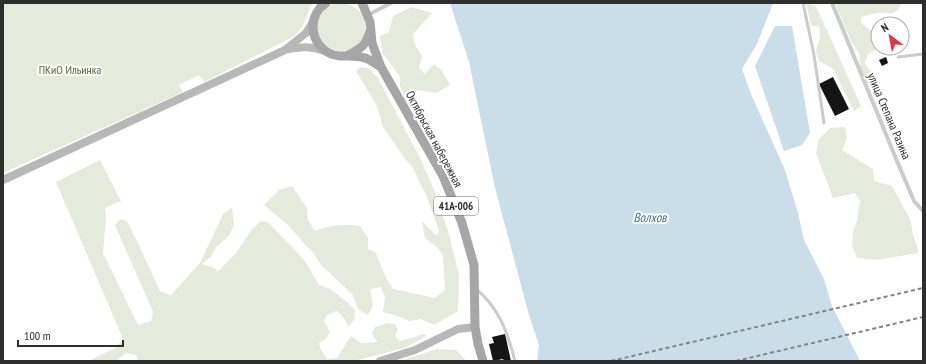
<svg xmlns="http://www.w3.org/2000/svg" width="926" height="364" viewBox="0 0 926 364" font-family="'PT Sans Narrow',sans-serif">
<rect width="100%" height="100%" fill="#fff"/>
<!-- green -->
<g fill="#e4ebdd">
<path d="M3,3H313C309,8 308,13 306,18C302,29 297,35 287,40L204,82L199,75L179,85L183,92L3,173Z"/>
<path d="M806,3L816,6L861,106L854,111L833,69L819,61L816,51L820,37L819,27L811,25Z"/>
<path d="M835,3H901V5C894,17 889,12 878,13C872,13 867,16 861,17V23L870,30L878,33L879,48L868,54L865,63L876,79L875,88L869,86L861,70L859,53L851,41Z"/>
<circle cx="341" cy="27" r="24"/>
<path d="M412,7L432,13L413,34L415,45L422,56L419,68L425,74L434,64L442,71L450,85L436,93L417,90L407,102L400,86V77L382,52L380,36L389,32L393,16Z"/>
<path d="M360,67L368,68L378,78L420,158L435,192L449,234L459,275L458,311L434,325L421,319L409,321L395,315L383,312L385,297L381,287L370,289L373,306L368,315L358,309L353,295L321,265L313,252L306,246L289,226L264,205L279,190L292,186L307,208L308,220L315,231C331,225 343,224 360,226L368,238V249L376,253L385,276L393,289L435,298L445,290L443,256L439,249L425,238L422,221L437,236L439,230L426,195L413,168L403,156L383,127L377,106L356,71Z"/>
<path d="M845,127L847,139L842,150L873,169L874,181L892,186L910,219L913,234L919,253L876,260L857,258L852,245L853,232L857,220L860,201L855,193L833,198L816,153L819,139L830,128Z"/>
<path d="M100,160L121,201L105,208L106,217L103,253L138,325L151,321L153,312L115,225L120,219L127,221L137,241L160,291L171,295L200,263L223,214L232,208L234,226L228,237L216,247L211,257L202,264L212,267L218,271L236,253L252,229L261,221L269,223L305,261L319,285L330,289L347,302L355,310L354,320L348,327L344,318L337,311L327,315L324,321L330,332L326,339L319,343L321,350L327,359L337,358L351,336L361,343L377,342L372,333L375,327L388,323L395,324L398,330L395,336L400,341L424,334L427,336L404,348L354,361H138L136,355L126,353L116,361H89L115,348L123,339L56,182Z"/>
<path d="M437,349L456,350L466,361H399Z"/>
</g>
<!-- water -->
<g fill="#cadeea">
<path d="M450,3H773L757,44L742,69L751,94L785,170L798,213L804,240L824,279L832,306L860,361H537L539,345L529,315L495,188L469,62Z"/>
<path d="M775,26H792L810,133L802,145L784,151L755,66Z"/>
</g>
<!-- building -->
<g fill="#151515">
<path d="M886,57L888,63L882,66L879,60Z"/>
<path d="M833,77L849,109L835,116L819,84Z"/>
<path d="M505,334L511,361H504L503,359L493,361L489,344L494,343L492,337Z"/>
</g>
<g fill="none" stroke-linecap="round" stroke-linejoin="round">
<!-- service -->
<g stroke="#cbcbcb" stroke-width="3">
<path d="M803,3L814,55L824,123"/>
<path d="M898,57L923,54"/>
<path d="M476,289C499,307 508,334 515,361"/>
</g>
<!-- pedestrian -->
<g stroke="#cbcbcb" stroke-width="4">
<path d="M832,3L897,161L914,201L923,211"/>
<path d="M368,15L391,3"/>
</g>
<!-- secondary -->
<g stroke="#b8b8b8" stroke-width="8">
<path d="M288,49C302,47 311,46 325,51"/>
<path d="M3,180L285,50L306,33L313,22"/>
<path d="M380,361L415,350L458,329L475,327"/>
</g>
<!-- primary -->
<g stroke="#a6a6a6" stroke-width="9">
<path d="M326,3C318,8 313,17 313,27C313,41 324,55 340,56C348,56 356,55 365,58C371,60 376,64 381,67"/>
<path d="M362,3L370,22L372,43L381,67L443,176L462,223L474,265L475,327L478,344L483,361"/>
<path d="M348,55C361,49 366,45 370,31"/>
</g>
<!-- rail -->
<g stroke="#838383" stroke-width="2" stroke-dasharray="4 3" stroke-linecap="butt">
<path d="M611,361L923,288"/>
<path d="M736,361L923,317"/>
</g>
</g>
<g text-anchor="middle" stroke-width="4" stroke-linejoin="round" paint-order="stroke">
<!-- shield labels -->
<rect fill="#fff" stroke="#6d6d6d" stroke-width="1" x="434" y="197" width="44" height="18" rx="3"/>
<g font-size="11" font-weight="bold" fill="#2e2e2e">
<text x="456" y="210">41А-006</text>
</g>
<!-- park labels -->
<g font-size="12" fill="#52683e" stroke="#fff">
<text x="70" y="74">ПКиО Ильинка</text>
</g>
<!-- street labels -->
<g font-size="12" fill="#2e2e2e" stroke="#fff">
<text transform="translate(889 116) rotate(67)" y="4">улица Степана Разина</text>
<text transform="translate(434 139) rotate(62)" y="4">Октябрьская набережная</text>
</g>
<!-- water labels -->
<g font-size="13" font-style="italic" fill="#40708c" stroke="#fff">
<text x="650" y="222">Волхов</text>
</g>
</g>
<!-- border -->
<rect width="926" height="364" fill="none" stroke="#2e2e2e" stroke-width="8"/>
<!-- north arrow -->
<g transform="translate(890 36) rotate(328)"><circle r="19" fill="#ffffff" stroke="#ababab"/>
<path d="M0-3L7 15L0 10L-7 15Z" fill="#dc3947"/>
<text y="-6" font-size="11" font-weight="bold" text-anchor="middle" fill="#2e2e2e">N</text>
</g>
<!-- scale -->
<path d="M18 340v6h105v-6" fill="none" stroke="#2e2e2e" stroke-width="2"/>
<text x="24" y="340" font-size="12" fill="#2e2e2e" stroke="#ffffff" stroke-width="3" paint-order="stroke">100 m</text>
</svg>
